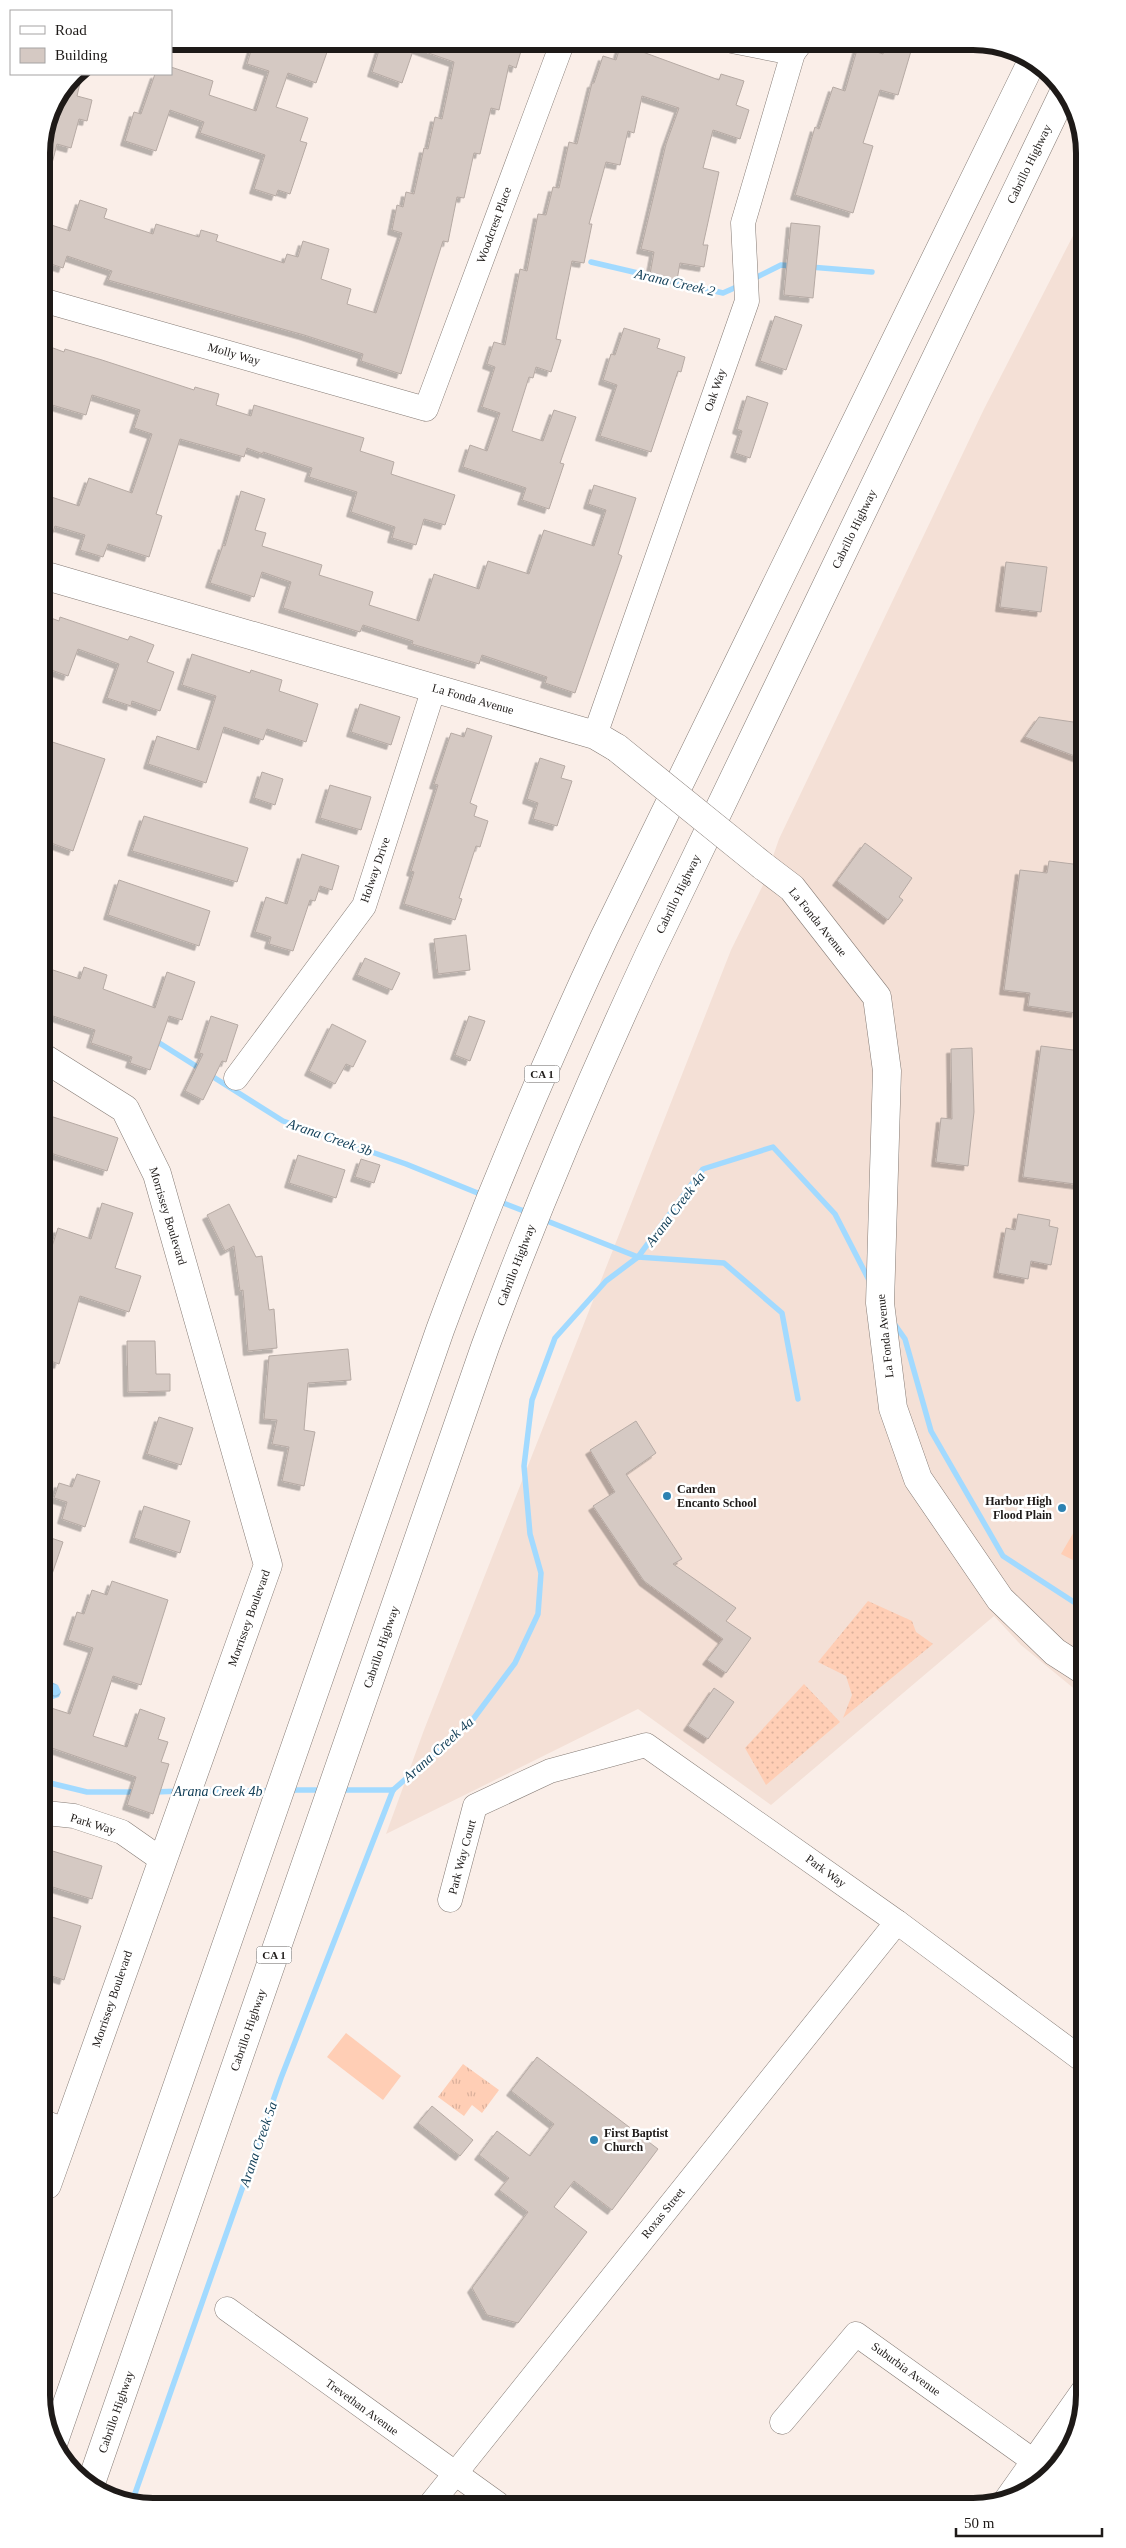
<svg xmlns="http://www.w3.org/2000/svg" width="1126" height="2548" viewBox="0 0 1126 2548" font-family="Georgia,serif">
<defs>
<pattern id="grass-dots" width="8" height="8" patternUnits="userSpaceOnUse" patternTransform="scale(1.25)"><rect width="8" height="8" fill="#ffceb5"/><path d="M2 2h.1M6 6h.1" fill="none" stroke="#dab09b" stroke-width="1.8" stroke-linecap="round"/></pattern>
<pattern id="park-tufts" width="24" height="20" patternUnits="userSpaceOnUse" patternTransform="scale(1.25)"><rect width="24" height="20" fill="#ffceb5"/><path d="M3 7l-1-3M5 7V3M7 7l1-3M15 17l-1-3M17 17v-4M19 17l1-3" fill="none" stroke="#dab09b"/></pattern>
<pattern id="water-waves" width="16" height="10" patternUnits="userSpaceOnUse" patternTransform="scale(1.25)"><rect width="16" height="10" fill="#a2daff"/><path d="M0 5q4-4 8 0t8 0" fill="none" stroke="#8bbada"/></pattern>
<filter id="shadow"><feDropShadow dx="-4.5" dy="4.5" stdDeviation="0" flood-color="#0004"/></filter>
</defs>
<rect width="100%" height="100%" fill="#faeee8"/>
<!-- built -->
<path fill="#f4e0d6" d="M1079,224L1083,1696L1021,1645L994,1616L771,1805L638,1709L386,1834L424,1730L731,950L763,885L779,839L984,409Z"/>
<!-- grass -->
<g fill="url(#grass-dots)">
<path d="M868,1601L912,1621L916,1632L933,1644L843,1718L852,1695L846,1676L818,1662Z"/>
<path d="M804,1684L840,1722L766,1785L745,1748Z"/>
</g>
<!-- park -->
<path fill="url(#park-tufts)" d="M463,2064L499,2090L482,2113L472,2105L464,2116L438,2097Z"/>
<!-- pitch -->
<g fill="#ffceb5">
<path d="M1082,1518L1083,1565L1061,1554Z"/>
<path d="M346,2033L401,2076L383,2100L327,2057Z"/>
</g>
<!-- water -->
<path fill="url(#water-waves)" d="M45,1679L58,1685L61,1692L59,1697L50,1700L51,1697L45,1693Z"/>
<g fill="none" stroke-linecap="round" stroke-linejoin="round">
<!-- stream -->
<g stroke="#a2daff" stroke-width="5.5">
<path d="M591,262L723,293L741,285"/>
<path d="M810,267L872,272"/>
<path d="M751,280L781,265L794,266"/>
<path d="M153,1039L283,1121L406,1164L485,1196"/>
<path d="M498,1201L529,1213"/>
<path d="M542,1219L638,1257L724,1263L782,1313L798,1399"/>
<path d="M893,1322L905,1339L931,1431L1003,1556L1083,1608"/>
<path d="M46,1782L87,1792H138"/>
<path d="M287,1790H323"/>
<path d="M340,1790H393"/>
<path d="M393,1790L471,1722L515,1663L538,1614L541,1573L530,1534L524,1466L532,1400L555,1338L606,1281L638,1257L703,1169L773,1147L835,1214L870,1282"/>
<path d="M195,1791H273"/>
<path d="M155,1792L181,1791"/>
<path d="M132,2502L281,2078L393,1790"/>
</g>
</g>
<!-- building -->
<g fill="#d5c9c3" stroke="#b6aaa4" filter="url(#shadow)">
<path d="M254,41H331L316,83L288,73L276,107L308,118L300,141L307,143L290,194L278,190L276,196L254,189L265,155L200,133L204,122L170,110L156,151L125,141L134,112L141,114L155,74H171V67L213,81L209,95L256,111L269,71L247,64Z"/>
<path d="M382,41H524L516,68L509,65L499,110L491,108L480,154L474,153L464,198L457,197L448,242L443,241L401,374L361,361L363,354L304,335L108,280L112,271L67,256L63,268L42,261V222L70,231L80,200L107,209L104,218L153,234L156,224L199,237L201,230L218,235L216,241L284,263L287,254L298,257L303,241L329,249L321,279L351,289L347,304L376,313L402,233L392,230L397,205L403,207L406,192L414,194L424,148L428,149L435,117L442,119L454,62L414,48L402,83L372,72Z"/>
<path d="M887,41H914L898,95L880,90L863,143L873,146L853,213L795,195L815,127L819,129L833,87L845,91L858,46L883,54Z"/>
<path d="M621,44L719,80L721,74L744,81L736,105L749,110L740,139L713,130L703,168L719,172L703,245H708L704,267L680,263L677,280L650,274L654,252L641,249L666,144L679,108L642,96L634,133L628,131L620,165L606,162L589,224H592L584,263L572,261L556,339L561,340L551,372L536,367L533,378L529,377L512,431L543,441L554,410L576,417L560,463L564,464L549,509L522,500L526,488L463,467L470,445L487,451L500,413L482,407L495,367L487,364L494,342L505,345L520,269L527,271L538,214L546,215L553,187L559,188L569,142L577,144L592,83H594L603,56L616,60Z"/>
<path d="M74,74H82L77,96L92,100L87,121L79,119L71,148L57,144L47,183H42L41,146L50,110Z"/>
<path d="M791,223L820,226L813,298L784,295Z"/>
<path d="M775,316L802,325L786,370L760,361Z"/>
<path d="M624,328L660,339L657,348L685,357L681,372L678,371L651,452L600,436L617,385L603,380L611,354L615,355Z"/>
<path d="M42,344L64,352L65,349L102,360L194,390L195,387L219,394L216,405L251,416L254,405L364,438L360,451L394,462L391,474L455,495L445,525L424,519L416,545L392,538L395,527L351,512L357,492L309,477L312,468L263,452V454L247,448L244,457L180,439L156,514L162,516L149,557L108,544L103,557L80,550L85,535L55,526L46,555L43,554L42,494L79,506L89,478L132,493L152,434L134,428L140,410L92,395L86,415L42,402Z"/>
<path d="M747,396L768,403L750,458L735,453L742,431L737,429Z"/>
<path d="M594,485L636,498L618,554L622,556L575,693L545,683L547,677L482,655L479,664L412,644L413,641L363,625L360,632L283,608L291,582L262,572L254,597L210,583L223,545L225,546L241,491L265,499L255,530L266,533L262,546L322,565L319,575L373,592L369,605L419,621L434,574L479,589L488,561L529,574L544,530L594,546L606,510L588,504Z"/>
<path d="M1006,562L1047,567L1041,612L1000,607Z"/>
<path d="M43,615L59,621L60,617L128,640L130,636L154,645L147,662L174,672L160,711L132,701L131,706L107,698L119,664L78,649L68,676L43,667Z"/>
<path d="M192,654L250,673L251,670L282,680L279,691L318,704L306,742L267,729L263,740L224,727L206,783L148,764L157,736L199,750L216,696L182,685Z"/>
<path d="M360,704L400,717L391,745L351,732Z"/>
<path d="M1039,717L1080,723V758L1025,737Z"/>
<path d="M467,728L492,736L470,803L477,806L474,816L488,821L480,847L476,846L459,898L462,899L455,920L404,904L414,872L411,871L438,785L434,784L451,733L464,737Z"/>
<path d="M43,739L105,759L73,851L43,840Z"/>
<path d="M540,758L565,766L561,778L572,781L557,826L533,819L538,803L527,799Z"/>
<path d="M262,772L283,779L275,805L254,798Z"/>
<path d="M330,785L371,797L361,830L320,818Z"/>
<path d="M144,816L248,848L237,882L132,851Z"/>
<path d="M865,843L912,878L899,897L903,900L888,920L837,881Z"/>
<path d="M302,854L339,866L332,890L320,886L315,901L310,900L293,951L269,944L271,937L255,932L266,897L287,904Z"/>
<path d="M1049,861L1081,865V1000L1078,999L1076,1013L1028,1006L1030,993L1004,990L1020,870L1047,873Z"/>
<path d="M119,880L210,911L199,946L108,915Z"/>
<path d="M466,935L470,970L438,974L434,939Z"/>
<path d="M365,958L400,973L392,990L357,975Z"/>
<path d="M44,967L80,979L84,967L107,975L103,989L155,1008L167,972L195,982L182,1020L169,1016L150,1070L130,1063L132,1057L91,1043L95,1030L44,1013Z"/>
<path d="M211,1016L238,1025L226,1062L222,1061L203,1100L185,1091L203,1054L199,1053Z"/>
<path d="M469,1016L485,1021L470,1061L455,1055Z"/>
<path d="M332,1024L366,1041L353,1067L346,1064L335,1084L309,1071Z"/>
<path d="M1041,1046L1081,1051L1079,1151H1081L1082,1185L1023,1177Z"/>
<path d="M972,1048L974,1112L968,1166L936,1162L941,1118L952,1119L951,1049Z"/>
<path d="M44,1114L118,1138L107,1171L44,1151Z"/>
<path d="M298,1155L345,1170L336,1198L289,1183Z"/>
<path d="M361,1159L380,1165L374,1183L355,1177Z"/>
<path d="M102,1203L133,1213L115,1268L141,1276L129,1312L80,1296L59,1364L45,1359L44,1271L58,1228L91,1239Z"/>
<path d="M229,1204L256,1257L262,1256L269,1310L274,1309L277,1348L248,1351L243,1290L240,1291L234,1246L225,1251L207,1215Z"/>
<path d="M1018,1214L1050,1220L1049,1226L1058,1228L1051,1265L1031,1261L1028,1279L998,1273L1006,1228L1015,1230Z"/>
<path d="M127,1341H155L156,1374H170V1391L128,1392Z"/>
<path d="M348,1349L351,1380L308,1383L304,1430L315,1432L304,1486L282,1481L289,1447L272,1444L277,1420L264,1419L269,1356Z"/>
<path d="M159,1417L193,1428L181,1465L147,1454Z"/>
<path d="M636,1421L656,1453L626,1474L682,1559L673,1564L736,1608L726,1621L751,1638L726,1673L707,1660L723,1639L644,1581L593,1506L615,1492L590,1450Z"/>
<path d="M77,1474L100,1481L85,1527L62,1519L67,1502L54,1498L59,1483L72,1487Z"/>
<path d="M144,1506L190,1521L180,1553L134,1538Z"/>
<path d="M45,1536L63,1542L48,1586H45Z"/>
<path d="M112,1581L168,1600L141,1685L113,1676L93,1736L127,1747L140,1709L165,1718L158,1739L168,1742L161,1762L169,1764L153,1814L127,1805L136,1777L46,1746L45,1706L70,1714L93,1648L68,1640L77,1612L84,1614L92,1590L107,1595Z"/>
<path d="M714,1688L734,1702L708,1739L688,1726Z"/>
<path d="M46,1849L102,1866L92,1899L46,1885Z"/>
<path d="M49,1916L81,1926L64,1980L46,1974V1924Z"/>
<path d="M537,2057L658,2149L612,2210L574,2181L554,2207L587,2232L518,2323L487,2315L472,2288L528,2212L499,2190L509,2178L479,2155L497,2131L530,2156L554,2124L511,2091Z"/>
<path d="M432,2106L473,2140L460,2156L418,2123Z"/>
</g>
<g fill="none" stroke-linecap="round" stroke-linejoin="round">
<defs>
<g id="minor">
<path d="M732,41L793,53"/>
<path d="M42,300L426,409L563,41"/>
<path d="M595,735L747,301L743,223L793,53L802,41"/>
<path d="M236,1078L364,906L434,688"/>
<path d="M46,1813L74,1816L122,1832L162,1860"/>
<path d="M450,1900L475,1806L550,1771L646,1745L897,1922L1084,2061"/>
<path d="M46,2123L66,2130"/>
<path d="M227,2309L498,2504"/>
<path d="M782,2422L856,2334L1049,2472"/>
<path d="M1005,2501L1085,2388"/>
<path d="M430,2505L897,1922"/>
</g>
<g id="tertiary">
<path d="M43,575L595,735L617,748"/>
<path d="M763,866L792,888L877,997L887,1071L880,1303L893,1408L918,1479L1000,1599L1055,1652L1083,1670"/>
<path d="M44,1058L125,1109L157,1174L268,1565L47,2185"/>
</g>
<g id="motorway">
<path d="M54,2441L440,1330C489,1197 544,1066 604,938L1032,61"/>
<path d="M90,2486L485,1347C534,1214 589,1084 649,955L1063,94"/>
</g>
</defs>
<!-- minor casing -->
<use href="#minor" stroke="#857b75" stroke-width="25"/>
<!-- tertiary casing -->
<use href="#tertiary" stroke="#857b75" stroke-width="29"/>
<!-- motorway casing -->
<use href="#motorway" stroke="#857b75" stroke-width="29"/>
<!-- minor -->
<use href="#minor" stroke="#fff" stroke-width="24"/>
<!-- tertiary -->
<use href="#tertiary" stroke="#fff" stroke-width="28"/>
<!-- motorway -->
<use href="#motorway" stroke="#fff" stroke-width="28"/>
<defs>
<path id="tertiary-bridge" d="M617,748L763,866"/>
</defs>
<!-- tertiary-bridge casing -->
<use href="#tertiary-bridge" stroke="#857b75" stroke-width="29" stroke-linecap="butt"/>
<!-- tertiary-bridge -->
<use href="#tertiary-bridge" stroke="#fff" stroke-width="28"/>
</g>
<!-- markers -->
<g fill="#2d82b2" stroke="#fff" stroke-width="2">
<circle cx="667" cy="1496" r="5"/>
<circle cx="1062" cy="1508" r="5"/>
<circle cx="594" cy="2140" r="5"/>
</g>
<g text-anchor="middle" stroke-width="5" stroke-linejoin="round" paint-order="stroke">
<!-- shield labels -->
<g fill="#fff" stroke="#625f5d" stroke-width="1">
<rect x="524.5" y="1065.5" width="35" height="17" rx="4"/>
<rect x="256.5" y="1946.5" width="35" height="17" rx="4"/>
</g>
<g font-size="11" font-weight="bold" fill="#1e1a18">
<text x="542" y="1078">CA 1</text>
<text x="274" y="1959">CA 1</text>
</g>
<!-- street labels -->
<g font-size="12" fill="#1e1a18" stroke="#fff">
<text transform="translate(1029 164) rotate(-64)" y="4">Cabrillo Highway</text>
<text transform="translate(494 225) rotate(-70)" y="4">Woodcrest Place</text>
<text transform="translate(234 354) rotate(16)" y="4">Molly Way</text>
<text transform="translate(715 390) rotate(-71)" y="4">Oak Way</text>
<text transform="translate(854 529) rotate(-64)" y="4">Cabrillo Highway</text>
<text transform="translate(473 699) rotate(16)" y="4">La Fonda Avenue</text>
<text transform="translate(375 870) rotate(-71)" y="4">Holway Drive</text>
<text transform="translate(678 894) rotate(-64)" y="4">Cabrillo Highway</text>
<text transform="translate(818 922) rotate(51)" y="4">La Fonda Avenue</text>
<text transform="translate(168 1216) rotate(73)" y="4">Morrissey Boulevard</text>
<text transform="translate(516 1265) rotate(-69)" y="4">Cabrillo Highway</text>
<text transform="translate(885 1336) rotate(-96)" y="4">La Fonda Avenue</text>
<text transform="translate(249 1618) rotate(-70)" y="4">Morrissey Boulevard</text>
<text transform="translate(381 1647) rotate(-71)" y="4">Cabrillo Highway</text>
<text transform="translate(93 1824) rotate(17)" y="4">Park Way</text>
<text transform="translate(462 1857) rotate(-75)" y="4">Park Way Court</text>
<text transform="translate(826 1871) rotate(36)" y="4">Park Way</text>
<text transform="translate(112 1999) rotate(-71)" y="4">Morrissey Boulevard</text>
<text transform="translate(248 2030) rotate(-71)" y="4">Cabrillo Highway</text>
<text transform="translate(663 2213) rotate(-51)" y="4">Roxas Street</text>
<text transform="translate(906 2369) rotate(36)" y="4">Suburbia Avenue</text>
<text transform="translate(362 2407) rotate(36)" y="4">Trevethan Avenue</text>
<text transform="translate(116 2412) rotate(-71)" y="4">Cabrillo Highway</text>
</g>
<!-- poi labels -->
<g font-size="12" font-weight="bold" fill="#1e1a18" stroke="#fff" text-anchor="start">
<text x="677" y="1493">Carden<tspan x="677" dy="14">Encanto School</tspan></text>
<text x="1052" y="1505" text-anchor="end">Harbor High<tspan x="1052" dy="14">Flood Plain</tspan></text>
<text x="604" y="2137">First Baptist<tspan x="604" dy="14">Church</tspan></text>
</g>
<!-- water labels -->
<g font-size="14" font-style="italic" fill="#144059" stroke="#fff">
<text transform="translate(675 282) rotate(13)" y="5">Arana Creek 2</text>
<text transform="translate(330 1137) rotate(19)" y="5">Arana Creek 3b</text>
<text transform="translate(675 1209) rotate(-53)" y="5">Arana Creek 4a</text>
<text transform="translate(438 1749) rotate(-42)" y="5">Arana Creek 4a</text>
<text x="218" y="1796">Arana Creek 4b</text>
<text transform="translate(258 2144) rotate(-71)" y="5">Arana Creek 5a</text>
</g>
</g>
<!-- crop -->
<path d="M0 0H1126V2548H0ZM153 50H973A103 103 0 0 1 1076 153V2395A103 103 0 0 1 973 2498H153A103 103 0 0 1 50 2395V153A103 103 0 0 1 153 50Z" fill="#fff" fill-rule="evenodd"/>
<path fill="none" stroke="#1e1a18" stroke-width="6" d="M153 50H973A103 103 0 0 1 1076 153V2395A103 103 0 0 1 973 2498H153A103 103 0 0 1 50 2395V153A103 103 0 0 1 153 50Z"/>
<!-- legend -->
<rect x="10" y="10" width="162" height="65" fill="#ffffff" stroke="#a5a3a3"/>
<rect x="20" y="26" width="25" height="8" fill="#ffffff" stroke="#a5a3a3"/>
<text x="55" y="35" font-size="15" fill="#1e1a18">Road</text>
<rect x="20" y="48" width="25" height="15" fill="#d5c9c3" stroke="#a5a3a3"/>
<text x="55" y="60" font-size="15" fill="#1e1a18">Building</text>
<!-- scale -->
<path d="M956 2528v8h146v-8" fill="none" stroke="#1e1a18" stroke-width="2.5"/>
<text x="964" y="2528" font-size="15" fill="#1e1a18" stroke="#ffffff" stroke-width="4" paint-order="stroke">50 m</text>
</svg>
